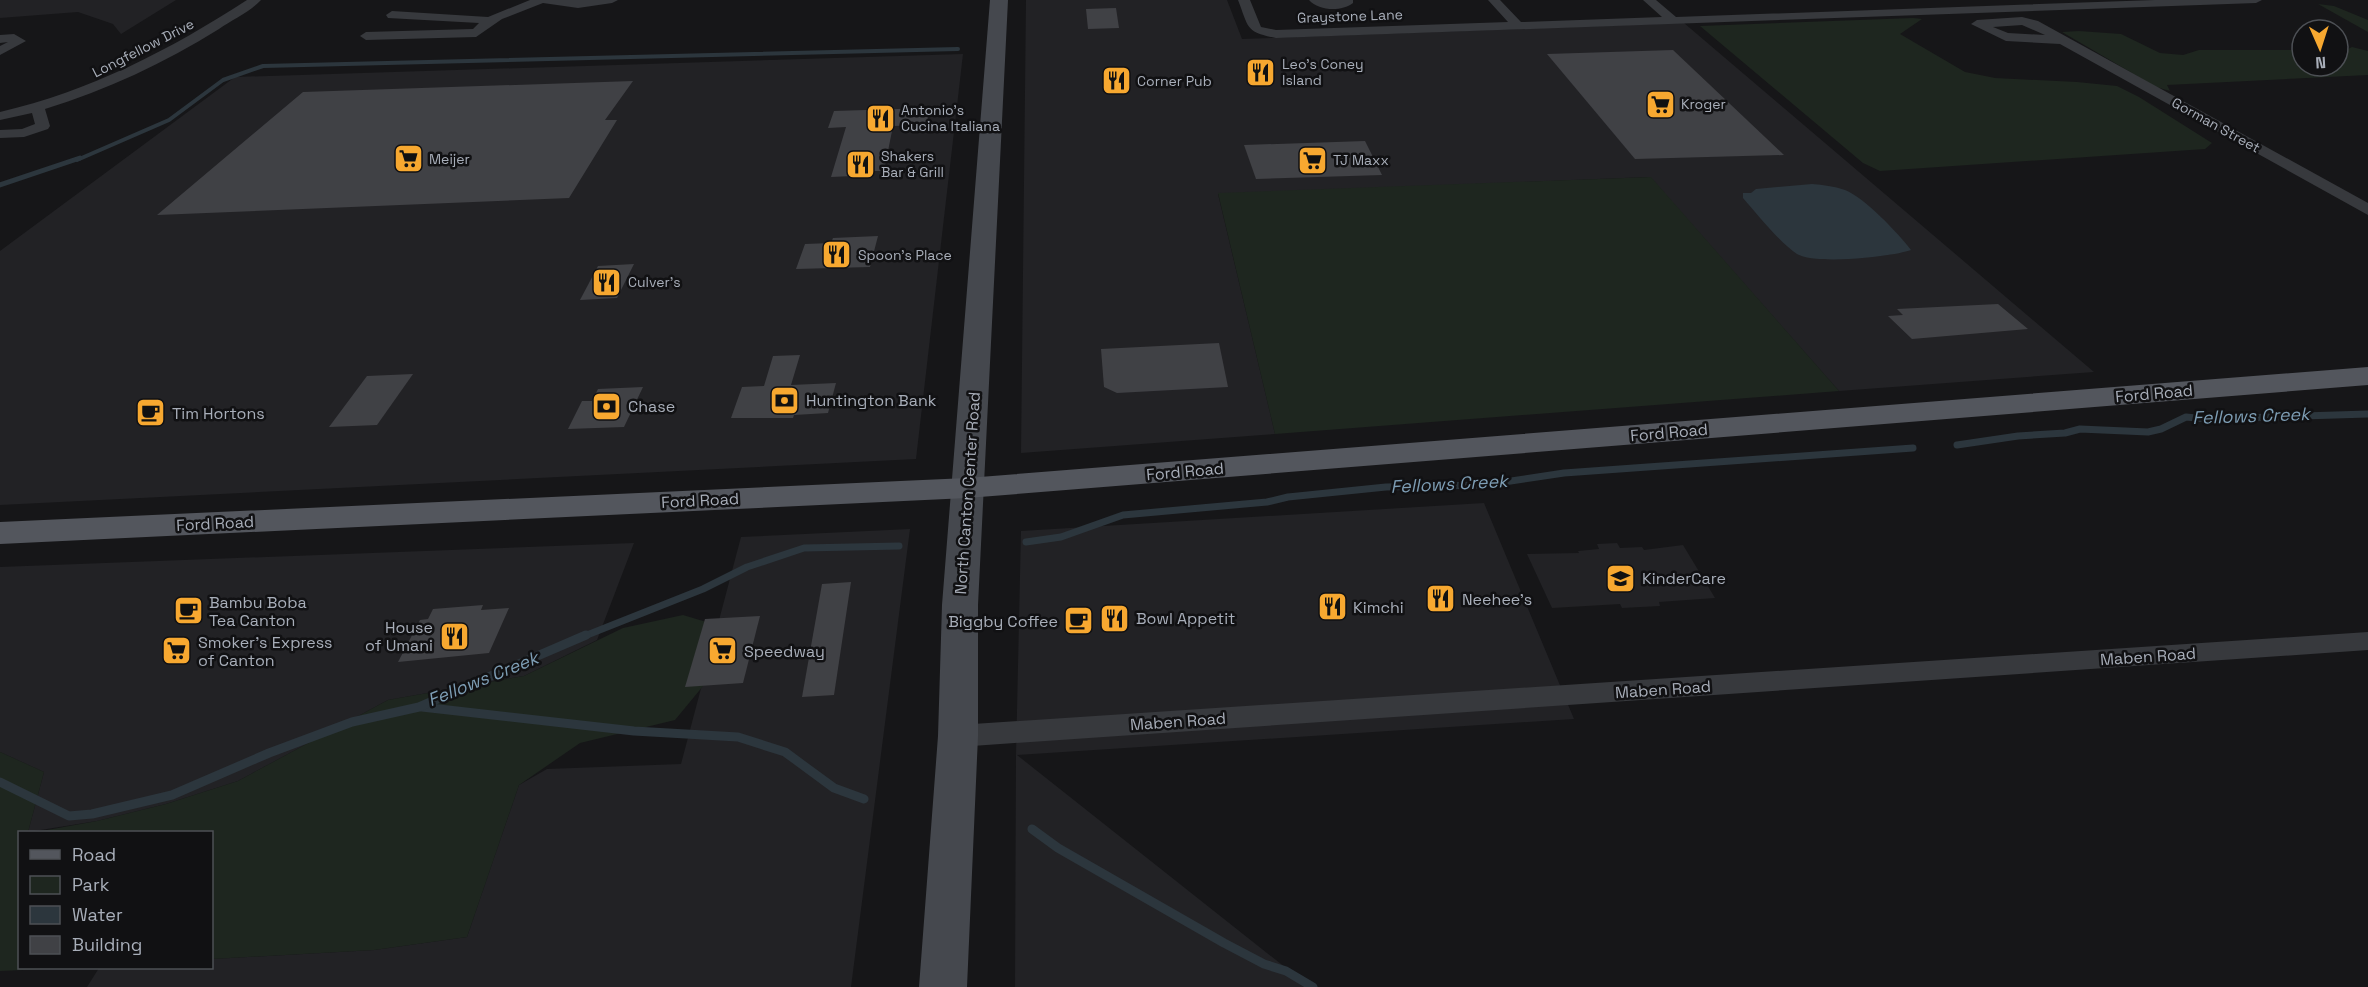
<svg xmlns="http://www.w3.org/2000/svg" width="2368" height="987" viewBox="0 0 2368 987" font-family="'Space Grotesk',sans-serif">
<rect width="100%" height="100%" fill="#161618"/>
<!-- built -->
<g fill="#222225">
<path d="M0,0H176L121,34L113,24L78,12L0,18Z"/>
<path d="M1026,0H1227L1242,39L1684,23L2094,372L1839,391L1650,177L1218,194L1275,434L1021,453Z"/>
<path d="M963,54L916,459L0,505V251L235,77Z"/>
<path d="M1484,503L1574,719L1017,755L1310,987H1015L1016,755L1021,531Z"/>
<path d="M910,529L851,987H87L99,968H212V959L374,950L467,937L519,785L547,769L681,764L741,537Z"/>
<path d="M634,543L597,640L524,676L388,700L238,781L166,804L97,821L28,832L44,772L0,752V567Z"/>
<path d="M1617,543L1620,548L1642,547L1644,550L1683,545L1715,598L1659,602L1660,606L1622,608L1620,604L1552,608L1527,554L1579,553L1578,551L1599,549L1597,544Z"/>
</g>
<!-- green -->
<g fill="#1e261f">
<path d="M2318,4L2334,6L2368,20V32Z"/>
<path d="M1913,18L1922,19L1900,34L1965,72L1995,78L2077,82L2117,86L2139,97L2212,143L2205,149L1880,171L1863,163L1700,26Z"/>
<path d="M2079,31L2121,34L2160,53L2183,55L2199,50H2302V66H2338V56H2345L2342,52L2352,47L2368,51V75L2167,85L2170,91L2156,87L2062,32Z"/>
<path d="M1651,177L1839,391L1275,434L1218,193Z"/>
<path d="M683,615L713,624V674L675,720L580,743L519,785L467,937L374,950L212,959V832H36L97,821L166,804L238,781L388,700L524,676L623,628Z"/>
<path d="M0,752L44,772L28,832H20V968H69L0,971Z"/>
</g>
<!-- water -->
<path fill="#2c363d" d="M1812,184C1823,185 1834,186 1845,190C1865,198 1898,233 1911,250C1891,257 1815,265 1797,254C1780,243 1757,214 1743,198V193H1751L1756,189Z"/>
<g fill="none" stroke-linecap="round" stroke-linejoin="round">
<!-- stream-far3 -->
<path stroke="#2c363d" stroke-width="4" d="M77,160L169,120L223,80L263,66L958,49"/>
<!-- stream-far2 -->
<path stroke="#2c363d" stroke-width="5" d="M0,185L80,158"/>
<!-- stream-far1 -->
<g stroke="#2c363d" stroke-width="7">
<path d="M1957,445L2018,436L2065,433L2080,429L2148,432L2161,429L2186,417L2207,419L2368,414"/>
<path d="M1026,542L1061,537L1123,515L1267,502L1288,497L1386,487L1484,485L1564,473L1913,448"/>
<path d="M582,637L703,589L747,567L804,548L899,546"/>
</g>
<!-- stream -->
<g stroke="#2c363d" stroke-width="9">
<path d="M422,707L634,731L738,737L785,752L834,788L864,799"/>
<path d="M0,782L69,816L92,814L172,795L269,753L352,722L419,707L586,635"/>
<path d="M1032,829L1058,848L1224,943L1264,964L1286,971L1313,987"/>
</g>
</g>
<!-- building -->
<g fill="#404145">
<path d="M1116,8L1119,28L1088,29L1086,9Z"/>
<path d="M1673,50L1784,155L1635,159L1547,54Z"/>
<path d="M633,81L605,120H617L569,198L157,215L303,92Z"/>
<path d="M929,108L927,125L893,126L884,171H874V175L831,177L846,127L828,128L834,111Z"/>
<path d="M1365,141L1382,175L1256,179L1244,145Z"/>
<path d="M878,236L870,267L796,269L805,244L831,243L833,238Z"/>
<path d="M634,264L617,298L580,300L598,266Z"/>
<path d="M1998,304L2028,329L1912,339L1888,316L1903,315L1897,309Z"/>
<path d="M1219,343L1228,387L1117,393L1104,387L1101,349Z"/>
<path d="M800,355L791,385L836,383L828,413L794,415L793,418H731L742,387L764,386L773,356Z"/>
<path d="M413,374L377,425L329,427L367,376Z"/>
<path d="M643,387L624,427L568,429L582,401H592L598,389Z"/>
<path d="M851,582L834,695L802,697L822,584Z"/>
<path d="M483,605L481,610L509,608L489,653L398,662L420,620L428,619L433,609Z"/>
<path d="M760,616L743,683L685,687L705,619Z"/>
</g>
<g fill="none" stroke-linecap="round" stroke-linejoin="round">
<!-- minor -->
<g fill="#37393d" fill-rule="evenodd">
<path d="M247,0H261C250,12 232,20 219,29C164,63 107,90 45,109L50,126L48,129L24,137L0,138V130L22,129L35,124L32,113L0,120V112C90,91 170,50 247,0Z"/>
<path d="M530,0H618L612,3L578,8L543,3L502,19L476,37L366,40L360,36L366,32L473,29L479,23L388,18L386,15L392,11L488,17Z"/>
<path d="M1238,0H1250L1261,27L1276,30L1508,22L1488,0H1500L1521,22L1662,17L1643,0H1656L1676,17L2155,0H2262L2256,3L1276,38C1245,32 1249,28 1238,0Z"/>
<path d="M1309,0H1353V3C1341,12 1319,11 1309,0Z"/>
<path d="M2022,17L2038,21L2368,203V215L2060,44L2006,41L1971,24L1977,20ZM2022,25L2045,35L2008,33L1993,27Z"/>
<path d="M14,34L26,41L0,55V46L8,42L0,43V35Z"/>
<path d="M2368,632V650L958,747L948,744L944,736L948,728L958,725Z"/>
</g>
<!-- secondary -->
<path fill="#45484e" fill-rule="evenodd" d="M990,0H1008L978,605V736L967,987H919L938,736L942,605Z"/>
<!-- primary -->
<path fill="#53565d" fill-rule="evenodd" d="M2368,367V385L967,498L0,544V522L967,478Z"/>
</g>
<!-- icons -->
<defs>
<symbol id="restaurant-square" viewBox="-11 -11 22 22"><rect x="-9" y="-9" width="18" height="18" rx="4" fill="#f7a830" stroke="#111113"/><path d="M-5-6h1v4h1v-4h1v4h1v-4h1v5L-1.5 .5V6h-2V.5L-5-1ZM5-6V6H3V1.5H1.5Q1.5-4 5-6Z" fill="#111"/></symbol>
<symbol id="supermarket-square" viewBox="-11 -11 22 22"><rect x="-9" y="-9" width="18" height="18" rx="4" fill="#f7a830" stroke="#111113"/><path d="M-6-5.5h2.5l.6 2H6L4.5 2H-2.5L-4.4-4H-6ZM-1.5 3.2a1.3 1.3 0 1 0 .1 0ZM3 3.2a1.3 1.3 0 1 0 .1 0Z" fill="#111"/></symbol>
<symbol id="bank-square" viewBox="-11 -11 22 22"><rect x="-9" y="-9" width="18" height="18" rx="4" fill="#f7a830" stroke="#111113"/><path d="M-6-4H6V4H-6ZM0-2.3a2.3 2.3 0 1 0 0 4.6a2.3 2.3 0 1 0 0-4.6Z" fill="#111"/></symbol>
<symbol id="cafe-square" viewBox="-11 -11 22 22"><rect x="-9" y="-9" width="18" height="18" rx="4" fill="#f7a830" stroke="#111113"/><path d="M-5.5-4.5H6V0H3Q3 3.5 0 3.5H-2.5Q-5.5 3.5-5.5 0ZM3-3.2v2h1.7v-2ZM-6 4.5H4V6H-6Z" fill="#111"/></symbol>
<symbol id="school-square" viewBox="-11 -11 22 22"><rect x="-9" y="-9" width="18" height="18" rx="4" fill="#f7a830" stroke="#111113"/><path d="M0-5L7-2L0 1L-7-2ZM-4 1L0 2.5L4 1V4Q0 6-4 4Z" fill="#111"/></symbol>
</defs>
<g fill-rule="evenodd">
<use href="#restaurant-square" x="1244" y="56" width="33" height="33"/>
<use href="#restaurant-square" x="1100" y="64" width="33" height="33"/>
<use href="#supermarket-square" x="1644" y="88" width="33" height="33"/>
<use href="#restaurant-square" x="864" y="102" width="33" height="33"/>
<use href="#supermarket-square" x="392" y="142" width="33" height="33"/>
<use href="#supermarket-square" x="1296" y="144" width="33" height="33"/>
<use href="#restaurant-square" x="844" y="148" width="33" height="33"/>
<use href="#restaurant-square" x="820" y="238" width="33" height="33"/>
<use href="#restaurant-square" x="590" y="266" width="33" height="33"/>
<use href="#bank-square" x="768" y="384" width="33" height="33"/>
<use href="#bank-square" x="590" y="390" width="33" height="33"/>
<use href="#cafe-square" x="134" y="396" width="33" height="33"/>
<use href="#school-square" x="1604" y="562" width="33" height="33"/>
<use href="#restaurant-square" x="1424" y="582" width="33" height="33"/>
<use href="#restaurant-square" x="1316" y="590" width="33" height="33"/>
<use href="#cafe-square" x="172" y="594" width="33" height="33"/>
<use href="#restaurant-square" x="1098" y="602" width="33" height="33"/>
<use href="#cafe-square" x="1062" y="604" width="33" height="33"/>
<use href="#restaurant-square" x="438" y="620" width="33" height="33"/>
<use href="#supermarket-square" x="160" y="634" width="33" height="33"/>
<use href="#supermarket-square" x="706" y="634" width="33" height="33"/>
</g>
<g text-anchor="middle" stroke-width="5" stroke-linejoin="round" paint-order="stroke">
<!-- far-street labels -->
<g font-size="14" fill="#a8aeb9" stroke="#111113">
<text transform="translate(1350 16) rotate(-2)" y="5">Graystone Lane</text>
<text transform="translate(143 48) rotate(-27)" y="5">Longfellow Drive</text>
<text transform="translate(2216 125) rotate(29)" y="5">Gorman Street</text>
</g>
<!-- far-poi labels -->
<g font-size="14" fill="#a8aeb9" stroke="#111113" text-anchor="start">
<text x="1282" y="69">Leo's Coney<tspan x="1282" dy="16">Island</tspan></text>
<text x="1137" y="86">Corner Pub</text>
<text x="1681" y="109">Kroger</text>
<text x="901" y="115">Antonio's<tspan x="901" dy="16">Cucina Italiana</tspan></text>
<text x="881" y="161">Shakers<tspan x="881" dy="16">Bar &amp; Grill</tspan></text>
<text x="429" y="164">Meijer</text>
<text x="1333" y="165">TJ Maxx</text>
<text x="858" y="260">Spoon's Place</text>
<text x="628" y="287">Culver's</text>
</g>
<!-- street labels -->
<g font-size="16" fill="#a8aeb9" stroke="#111113">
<text transform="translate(2154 393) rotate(-5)" y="6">Ford Road</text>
<text transform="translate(1669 432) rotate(-5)" y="6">Ford Road</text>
<text transform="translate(1185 471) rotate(-5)" y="6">Ford Road</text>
<text transform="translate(967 493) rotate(-86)" y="6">North Canton Center Road</text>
<text transform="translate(700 500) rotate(-3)" y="6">Ford Road</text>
<text transform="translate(215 523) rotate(-3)" y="6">Ford Road</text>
<text transform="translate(2148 656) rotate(-4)" y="6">Maben Road</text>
<text transform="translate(1663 689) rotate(-4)" y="6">Maben Road</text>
<text transform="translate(1178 721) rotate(-4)" y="6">Maben Road</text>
</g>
<!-- poi labels -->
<g font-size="16" fill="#a8aeb9" stroke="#111113" text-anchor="start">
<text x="806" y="406">Huntington Bank</text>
<text x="628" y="412">Chase</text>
<text x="172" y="419">Tim Hortons</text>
<text x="1642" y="584">KinderCare</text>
<text x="1462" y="605">Neehee's</text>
<text x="209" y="608">Bambu Boba<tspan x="209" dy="18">Tea Canton</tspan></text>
<text x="1353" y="613">Kimchi</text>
<text x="1136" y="624">Bowl Appetit</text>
<text x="1058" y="627" text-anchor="end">Biggby Coffee</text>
<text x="433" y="633" text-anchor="end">House<tspan x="433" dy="18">of Umani</tspan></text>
<text x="198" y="648">Smoker's Express<tspan x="198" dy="18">of Canton</tspan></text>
<text x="744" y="657">Speedway</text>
</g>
<!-- water labels -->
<g font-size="18" font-style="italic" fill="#7e9eb5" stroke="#111113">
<text transform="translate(2251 416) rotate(-2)" y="6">Fellows Creek</text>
<text transform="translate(1449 484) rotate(-3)" y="6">Fellows Creek</text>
<text transform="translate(483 679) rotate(-22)" y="6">Fellows Creek</text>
</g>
</g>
<!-- legend -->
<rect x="18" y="831" width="195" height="138" fill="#111113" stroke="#4d5055" stroke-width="1.5"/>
<rect x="30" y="850" width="30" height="9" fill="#53565d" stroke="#4d5055" stroke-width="1.5"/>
<text x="72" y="861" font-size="18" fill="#a8aeb9">Road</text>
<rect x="30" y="876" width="30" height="18" fill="#1e261f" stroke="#4d5055" stroke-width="1.5"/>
<text x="72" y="891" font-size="18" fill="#a8aeb9">Park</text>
<rect x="30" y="906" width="30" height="18" fill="#2c363d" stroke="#4d5055" stroke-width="1.5"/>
<text x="72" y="921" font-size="18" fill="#a8aeb9">Water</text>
<rect x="30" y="936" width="30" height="18" fill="#404145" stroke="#4d5055" stroke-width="1.5"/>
<text x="72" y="951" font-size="18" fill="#a8aeb9">Building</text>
<!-- north arrow -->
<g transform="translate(2320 48) rotate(177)"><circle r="28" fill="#111113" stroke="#4d5055" stroke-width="1.5"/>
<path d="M0-4.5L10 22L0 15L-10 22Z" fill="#f7a830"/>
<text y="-9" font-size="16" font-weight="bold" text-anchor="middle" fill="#a8aeb9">N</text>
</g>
</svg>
